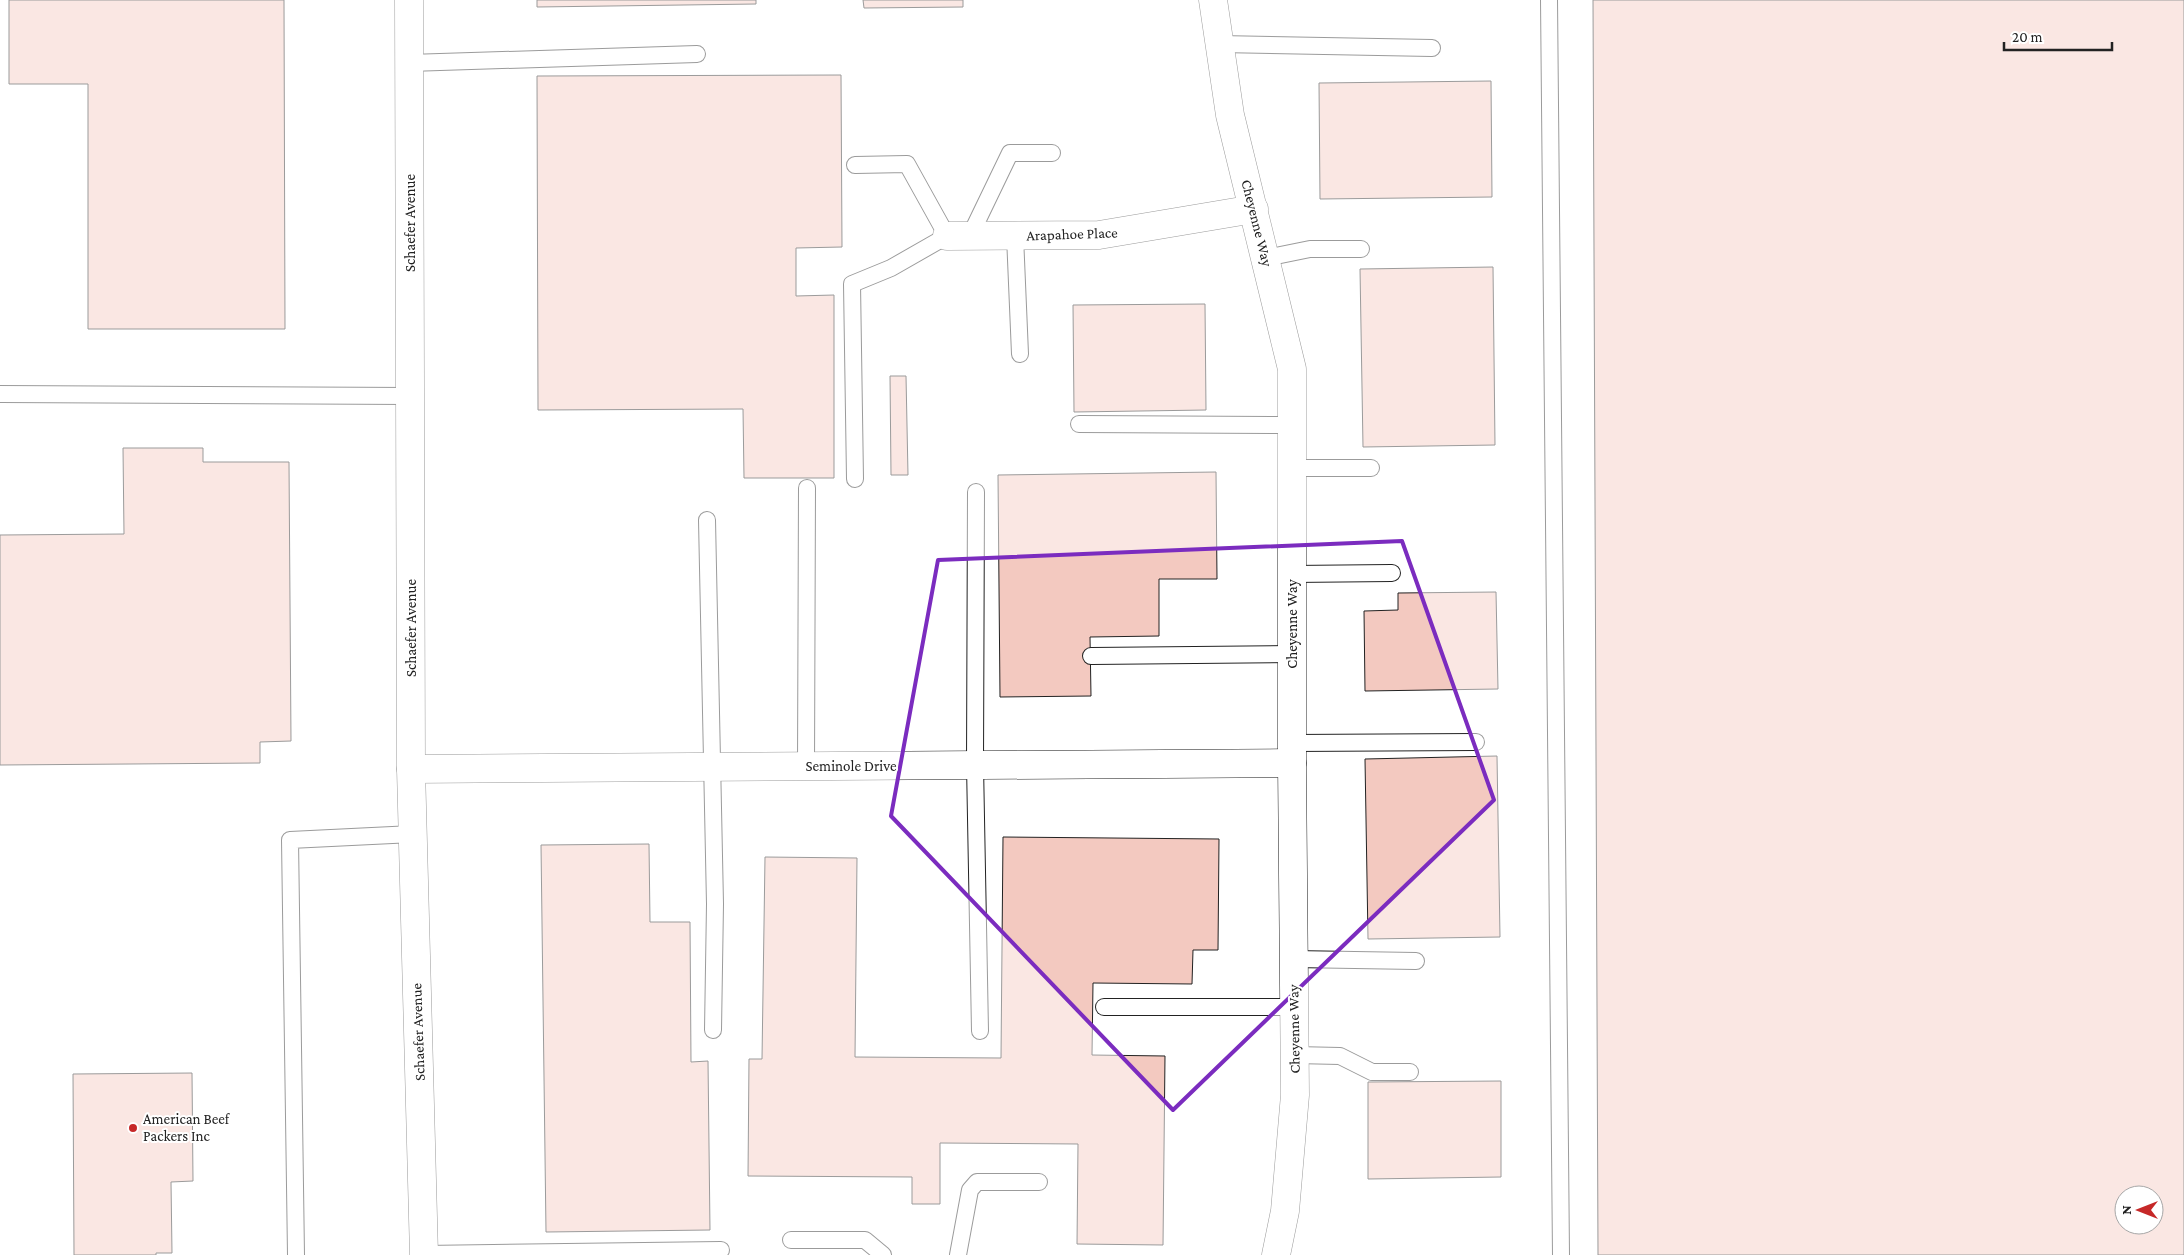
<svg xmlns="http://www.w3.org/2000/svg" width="2184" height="1255" viewBox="0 0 2184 1255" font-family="'Crimson Pro',serif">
<rect width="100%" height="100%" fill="#fff"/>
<!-- building -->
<g fill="#f3c9c0" stroke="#222" fill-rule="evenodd">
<path d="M9,0H284L285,329H88V84H9Z"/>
<path d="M537,0H756V4L537,7Z"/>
<path d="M863,0H963V7L864,8Z"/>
<path d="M1593,0H2184V1255H1598ZM2124,1195H2154V1225H2124Z"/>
<path d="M841,75L842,247L796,248V296L834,295V478H744L743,409L538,410L537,76Z"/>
<path d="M1491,81L1492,197L1320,199L1319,83Z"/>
<path d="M1493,267L1495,445L1363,447L1360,269Z"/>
<path d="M1205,304L1206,410L1074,412L1073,305Z"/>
<path d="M890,376H906L908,475H891Z"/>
<path d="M123,448H203V462H289L291,741L260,742V763L0,765V535L124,534Z"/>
<path d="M1216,472L1217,579H1159V636L1090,637L1091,696L1000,697L998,475Z"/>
<path d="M1496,592L1498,689L1365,691L1364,611L1398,610V593Z"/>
<path d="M1497,756L1500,937L1368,939L1365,759Z"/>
<path d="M1003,837L1219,839L1218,950H1193L1192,984L1093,983L1092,1055L1165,1056L1163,1245L1077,1244L1078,1144L940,1143V1204H912V1177L748,1176L749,1059H762L765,857L857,858L855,1057L1001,1058Z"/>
<path d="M649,844L650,922H690L691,1062L708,1061L710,1230L546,1232L541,845Z"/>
<path d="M192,1073L193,1181L171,1182L172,1253H156V1255H74L73,1074Z"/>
<path d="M1501,1081V1177L1368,1179V1082Z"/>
</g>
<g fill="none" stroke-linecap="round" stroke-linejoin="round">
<defs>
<g id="service">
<path d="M1549,0L1561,1255"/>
<path d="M1219,44L1432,48"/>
<path d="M409,63L697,54"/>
<path d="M855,165L907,164L947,236L891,268L852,284L855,479"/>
<path d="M970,236L1010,153H1052"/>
<path d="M1015,236L1020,354"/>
<path d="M1266,258L1310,249H1361"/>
<path d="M0,394L410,396"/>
<path d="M1079,424L1292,425"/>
<path d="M1292,468H1371"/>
<path d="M976,492L975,765L980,1031"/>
<path d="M707,520L715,904L713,1030"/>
<path d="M1292,574L1392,573"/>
<path d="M1091,656L1292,654"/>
<path d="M1292,743L1476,742"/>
<path d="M806,766L807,488"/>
<path d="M1293,959L1416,961"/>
<path d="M1104,1007H1294"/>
<path d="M1295,1055L1340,1056L1372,1072H1410"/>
<path d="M791,1240H865L883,1255"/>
<path d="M424,1254L721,1250"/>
<path d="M296,1255L290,840L413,834"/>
<path d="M958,1255L970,1190L977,1182H1039"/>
</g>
<g id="minor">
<path d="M1213,0L1230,115L1292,369V763L1295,1095L1285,1211L1276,1255"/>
<path d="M947,236L1099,235L1254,209"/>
<path d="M411,769L1292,763"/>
</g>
<path id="tertiary" d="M409,0L411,769L424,1255"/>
</defs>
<!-- service casing -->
<use href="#service" stroke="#222" stroke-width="18"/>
<!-- minor casing -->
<use href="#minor" stroke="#222" stroke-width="29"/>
<!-- tertiary casing -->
<use href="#tertiary" stroke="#222" stroke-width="29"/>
<!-- service -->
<use href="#service" stroke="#fff" stroke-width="16"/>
<!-- minor -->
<use href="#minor" stroke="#fff" stroke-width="28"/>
<!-- tertiary -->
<use href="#tertiary" stroke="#fff" stroke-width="28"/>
</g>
<!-- marked area -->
<path d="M0 0H2184V1255H0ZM1402,541L1494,800L1173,1110L891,816L938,560Z" fill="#fff" fill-opacity=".55" fill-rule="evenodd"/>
<path fill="none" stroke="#7b2cbf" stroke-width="4" stroke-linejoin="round" d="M1402,541L1494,800L1173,1110L891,816L938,560Z"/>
<!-- markers -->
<circle fill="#c62828" stroke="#fff" stroke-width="2" cx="133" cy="1128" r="5"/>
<g text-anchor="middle" stroke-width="4" stroke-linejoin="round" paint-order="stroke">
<!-- street labels -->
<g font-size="15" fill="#222" stroke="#fff">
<text transform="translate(410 223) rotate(-90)" y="5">Schaefer Avenue</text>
<text transform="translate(1257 223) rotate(76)" y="5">Cheyenne Way</text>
<text transform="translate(1072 234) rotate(-2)" y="5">Arapahoe Place</text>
<text transform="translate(1292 624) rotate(-90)" y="5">Cheyenne Way</text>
<text transform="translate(411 628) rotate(-90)" y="5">Schaefer Avenue</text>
<text x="851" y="771">Seminole Drive</text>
<text transform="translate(1294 1029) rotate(-91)" y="5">Cheyenne Way</text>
<text transform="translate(418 1032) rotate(-92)" y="5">Schaefer Avenue</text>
</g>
<!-- poi labels -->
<g font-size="15" fill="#222" stroke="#fff" text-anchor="start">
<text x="143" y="1124">American Beef<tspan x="143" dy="17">Packers Inc</tspan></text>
</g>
</g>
<!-- north arrow -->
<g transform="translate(2139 1210) rotate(270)"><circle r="24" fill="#ffffff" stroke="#a7a7a7"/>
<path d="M0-4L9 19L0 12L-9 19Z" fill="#c62828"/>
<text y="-8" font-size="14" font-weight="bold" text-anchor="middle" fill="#222222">N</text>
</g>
<!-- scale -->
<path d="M2004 42v8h108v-8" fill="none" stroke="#222222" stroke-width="2.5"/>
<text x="2012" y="42" font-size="15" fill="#222222" stroke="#ffffff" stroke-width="4" paint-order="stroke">20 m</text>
</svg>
